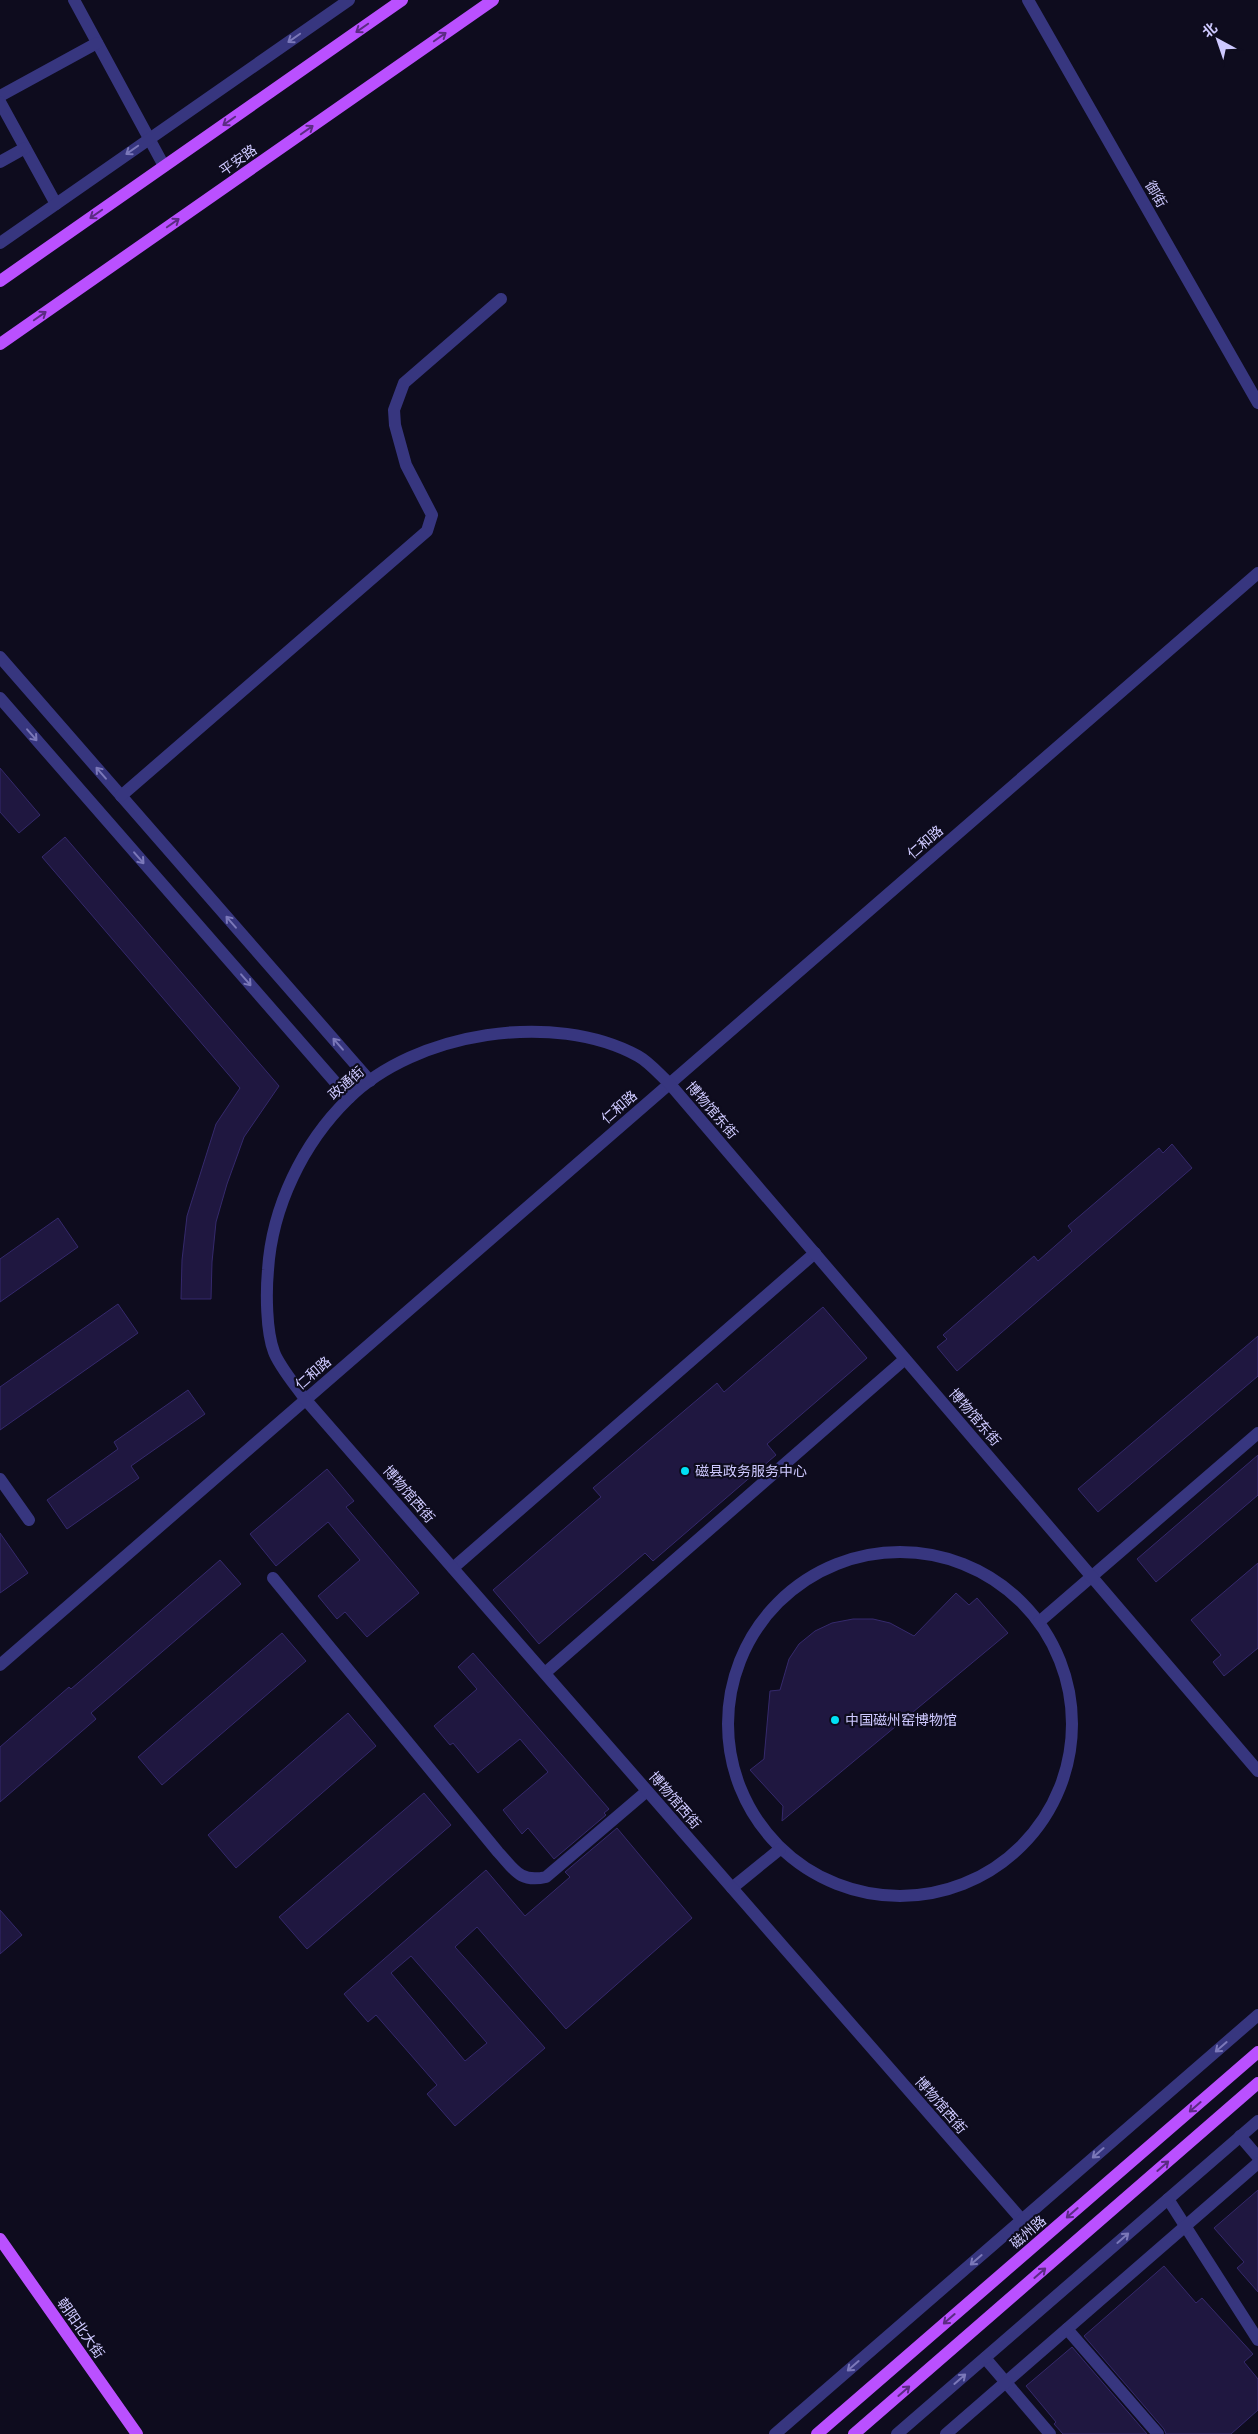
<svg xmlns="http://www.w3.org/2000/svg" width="1258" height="2434" viewBox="0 0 1258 2434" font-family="'Titillium Web','Noto Sans SC',sans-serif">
<rect width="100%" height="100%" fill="#0e0c1e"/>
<!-- building -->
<g fill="#1f1740" stroke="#35296c" fill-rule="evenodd">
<path d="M0,768L40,815L19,833L0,812Z"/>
<path d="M65,837L279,1086L244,1137L227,1184L216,1222L212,1262L211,1299H181L182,1260L187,1216L216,1124L240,1088L42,857Z"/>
<path d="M1172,1144L1192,1168L957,1371L937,1347L947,1339L943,1335L1034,1256L1038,1261L1072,1231L1068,1226L1159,1148L1163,1153Z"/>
<path d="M58,1218L78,1247L0,1302V1259Z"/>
<path d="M118,1304L138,1333L0,1430V1387Z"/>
<path d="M823,1307L867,1358L767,1444L776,1455L653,1561L645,1553L539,1644L493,1590L601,1497L593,1488L717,1383L724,1392Z"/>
<path d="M1258,1336V1376L1098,1512L1078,1489Z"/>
<path d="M188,1390L205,1414L131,1466L139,1478L67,1529L47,1500L118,1449L114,1442Z"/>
<path d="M1258,1455V1495L1156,1582L1137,1559Z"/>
<path d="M327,1469L354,1501L346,1507L419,1593L367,1637L345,1612L337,1619L318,1596L360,1560L328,1522L276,1566L250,1534Z"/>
<path d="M0,1533L28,1573L0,1593Z"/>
<path d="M220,1560L241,1584L91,1713L96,1719L0,1802V1747L69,1687L71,1689Z"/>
<path d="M1258,1563V1648L1224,1676L1213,1662L1221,1655L1191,1620Z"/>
<path d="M956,1593L969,1605L977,1598L1008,1633L782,1821L783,1806L750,1770L764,1759L770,1691L780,1690L789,1659L799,1644L815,1631L832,1623L853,1619H873L890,1623L914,1636Z"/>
<path d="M282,1633L306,1661L162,1785L138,1757Z"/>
<path d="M473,1653L609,1809L604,1813L606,1815L554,1859L528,1828L522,1834L503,1810L548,1772L520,1739L478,1773L453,1743L450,1745L434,1726L477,1689L458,1667Z"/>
<path d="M348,1713L376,1746L236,1868L208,1835Z"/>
<path d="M424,1793L451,1825L307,1949L279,1917Z"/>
<path d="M617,1828L692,1918L566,2029L477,1927L455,1947L545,2048L455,2126L427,2094L437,2085L376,2015L368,2022L344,1994L486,1870L525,1916L570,1877L565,1872ZM411,1956L487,2043L465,2061L391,1973Z"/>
<path d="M0,1910L22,1935L0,1954Z"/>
<path d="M1258,2190V2292L1237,2268L1244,2262L1214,2228Z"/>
<path d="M1164,2266L1196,2303L1202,2298L1253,2354L1244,2362L1258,2379V2410L1231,2434H1166L1164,2429L1084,2336Z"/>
<path d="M1072,2347L1147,2434H1063L1054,2424L1056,2422L1026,2386Z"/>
</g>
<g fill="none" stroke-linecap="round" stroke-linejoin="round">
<!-- minor -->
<g stroke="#37367f" stroke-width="12">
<path d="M74,0L164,166"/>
<path d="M1028,0L1258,403"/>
<path d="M0,96L97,43"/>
<path d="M0,102L56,204"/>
<path d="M0,162L25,148"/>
<path d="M0,243L349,0"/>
<path d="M0,657L370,1081"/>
<path d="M0,698L349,1098"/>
<path d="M121,796L427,531L432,515L406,465L395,425L394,410L404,383L501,299"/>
<path d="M0,1479L29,1520"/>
<circle cx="900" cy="1724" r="172"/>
<path d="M453,1568L815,1253"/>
<path d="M273,1578L498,1852C514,1869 519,1883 546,1877L647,1791"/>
<path d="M1039,1622L1258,1433"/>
<path d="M0,1665L1258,573"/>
<path d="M545,1673L905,1359"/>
<path d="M732,1888L780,1849"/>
<path d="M1240,2136L1258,2157"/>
<path d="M1168,2199L1258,2340"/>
<path d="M1022,2220L305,1399C296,1386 279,1366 274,1352C266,1331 266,1292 268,1270C272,1207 303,1143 348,1099C415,1032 554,1010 638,1056C649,1062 660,1075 669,1083L1258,1771"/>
<path d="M1067,2329L1158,2434"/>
<path d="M985,2358L1050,2434"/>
<path d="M775,2434L1258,2015"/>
<path d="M897,2434L1258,2121"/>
<path d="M946,2434L1258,2163"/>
</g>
<!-- major -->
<g stroke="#ba50ff" stroke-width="12">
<path d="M0,281L402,0"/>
<path d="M0,344L493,0"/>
<path d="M0,2239L137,2434"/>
<path d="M817,2434L1258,2052"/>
<path d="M854,2434L1258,2083"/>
</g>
</g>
<!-- one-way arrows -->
<defs><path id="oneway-shaft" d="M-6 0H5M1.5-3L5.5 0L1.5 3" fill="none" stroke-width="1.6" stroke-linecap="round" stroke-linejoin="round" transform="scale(1.25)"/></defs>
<g stroke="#5b2b83">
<use href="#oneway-shaft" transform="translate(362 28) rotate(145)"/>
<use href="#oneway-shaft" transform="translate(440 37) rotate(-35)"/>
<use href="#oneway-shaft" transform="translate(229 121) rotate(145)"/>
<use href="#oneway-shaft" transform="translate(307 130) rotate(-35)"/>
<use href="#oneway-shaft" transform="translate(96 214) rotate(145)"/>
<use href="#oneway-shaft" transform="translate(173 223) rotate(-35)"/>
<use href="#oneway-shaft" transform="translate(40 316) rotate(-35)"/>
<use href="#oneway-shaft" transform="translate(1195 2107) rotate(139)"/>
<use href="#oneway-shaft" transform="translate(1163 2166) rotate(-41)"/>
<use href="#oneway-shaft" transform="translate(1072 2213) rotate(139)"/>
<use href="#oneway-shaft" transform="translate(1040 2273) rotate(-41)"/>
<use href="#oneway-shaft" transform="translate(949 2319) rotate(139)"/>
<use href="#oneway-shaft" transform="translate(904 2391) rotate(-41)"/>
</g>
<g stroke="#7b78b9">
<use href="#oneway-shaft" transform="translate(294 38) rotate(145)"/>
<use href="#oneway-shaft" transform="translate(132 150) rotate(145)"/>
<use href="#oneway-shaft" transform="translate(32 735) rotate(49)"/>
<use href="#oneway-shaft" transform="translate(101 773) rotate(-131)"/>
<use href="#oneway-shaft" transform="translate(139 858) rotate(49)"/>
<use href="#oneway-shaft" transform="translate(231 922) rotate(-131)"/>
<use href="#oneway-shaft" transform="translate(246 980) rotate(49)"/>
<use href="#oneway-shaft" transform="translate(338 1044) rotate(-131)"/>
<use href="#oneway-shaft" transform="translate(1221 2047) rotate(139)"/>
<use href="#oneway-shaft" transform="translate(1098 2153) rotate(139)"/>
<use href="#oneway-shaft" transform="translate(1123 2238) rotate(-41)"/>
<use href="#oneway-shaft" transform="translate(976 2260) rotate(139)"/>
<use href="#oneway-shaft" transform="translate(853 2366) rotate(139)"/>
<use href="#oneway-shaft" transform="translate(960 2379) rotate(-41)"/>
</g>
<!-- markers -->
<g fill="#00e1f4" stroke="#0e0c1e" stroke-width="2">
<circle cx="685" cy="1471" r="5"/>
<circle cx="835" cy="1720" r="5"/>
</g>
<g text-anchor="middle" stroke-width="4.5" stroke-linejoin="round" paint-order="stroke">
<!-- street labels -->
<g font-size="14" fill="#cec9ff" stroke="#0e0c1e">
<text transform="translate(238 160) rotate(-35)" y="5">平安路</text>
<text transform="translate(1156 194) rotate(60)" y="5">御街</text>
<text transform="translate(925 842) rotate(-41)" y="5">仁和路</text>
<text transform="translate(346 1083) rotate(-41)" y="5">政通街</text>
<text transform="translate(619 1107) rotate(-41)" y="5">仁和路</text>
<text transform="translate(712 1110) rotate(49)" y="5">博物馆东街</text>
<text transform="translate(313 1373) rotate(-41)" y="5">仁和路</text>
<text transform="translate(975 1417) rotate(49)" y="5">博物馆东街</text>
<text transform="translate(409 1494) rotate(49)" y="5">博物馆西街</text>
<text transform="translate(675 1800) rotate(49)" y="5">博物馆西街</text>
<text transform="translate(941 2105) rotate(49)" y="5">博物馆西街</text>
<text transform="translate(1028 2232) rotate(-41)" y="5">磁州路</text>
<text transform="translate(81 2328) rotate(55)" y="5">朝阳北大街</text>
</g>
<!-- poi labels -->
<g font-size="14" fill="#cec9ff" stroke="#0e0c1e" text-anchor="start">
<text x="695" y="1476">磁县政务服务中心</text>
<text x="845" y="1725">中国磁州窑博物馆</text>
</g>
</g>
<!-- north arrow -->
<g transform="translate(1218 40) rotate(320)" stroke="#0e0c1e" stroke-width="4" paint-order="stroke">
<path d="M0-4L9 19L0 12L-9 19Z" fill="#cec9ff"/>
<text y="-8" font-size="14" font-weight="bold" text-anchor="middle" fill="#cec9ff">北</text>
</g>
</svg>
